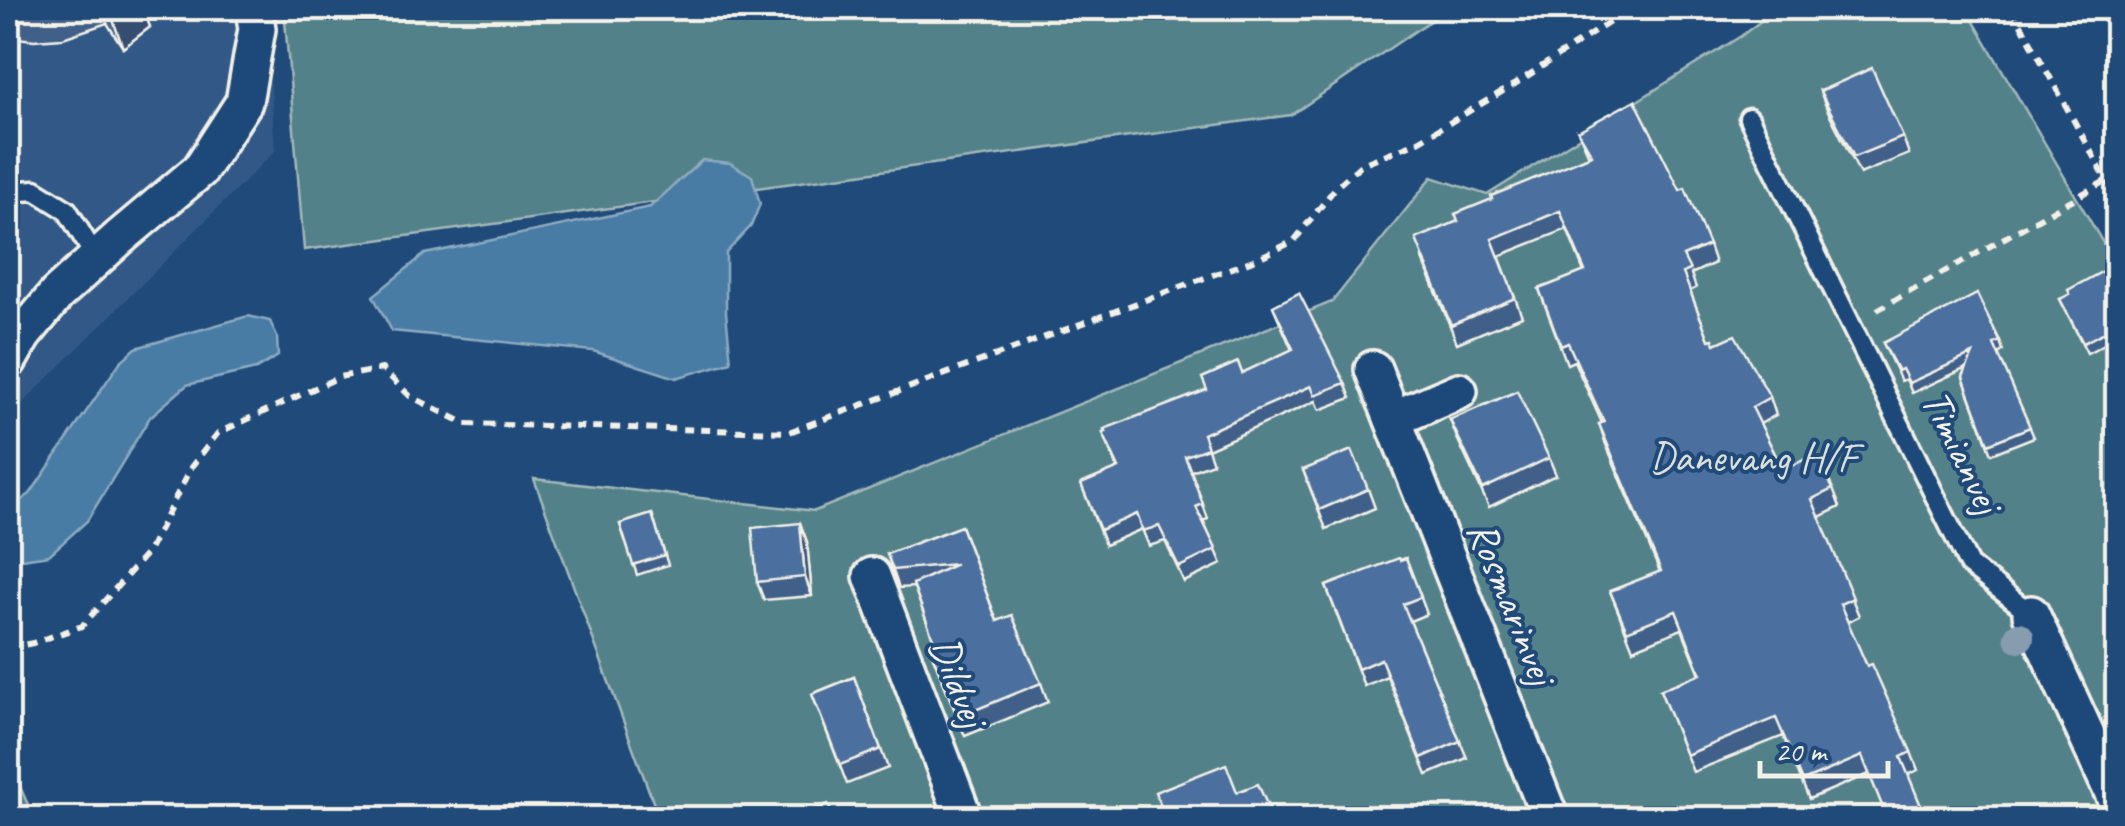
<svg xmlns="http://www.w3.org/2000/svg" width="2125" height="826" viewBox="0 0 2125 826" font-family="Caveat,sans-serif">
<rect width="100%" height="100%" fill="#1f4a7a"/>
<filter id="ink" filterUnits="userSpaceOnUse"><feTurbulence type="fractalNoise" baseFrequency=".01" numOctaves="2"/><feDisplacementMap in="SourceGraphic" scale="20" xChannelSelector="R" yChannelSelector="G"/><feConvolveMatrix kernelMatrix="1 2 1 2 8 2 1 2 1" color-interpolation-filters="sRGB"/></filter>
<g filter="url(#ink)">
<!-- built -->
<path fill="#305887" d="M8,8H266L275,151L8,418Z"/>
<!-- green -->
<g fill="#53818a" stroke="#a4b9b9" stroke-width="2.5">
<path d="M284,8H1449L1291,115L304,250Z"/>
<path d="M1778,8H1966L2117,267V818H659L534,479L815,511L1332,302L1432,177L1487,195L1741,36Z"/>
<path d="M8,760L34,818H8Z"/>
</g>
<!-- water -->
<g fill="#497ca5" stroke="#8dabc0" stroke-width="2.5">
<path d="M702,160L730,163L752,176L760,204L751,226L726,253V312L731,362L676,378L593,351L392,331L373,296L425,254L650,207Z"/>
<path d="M248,316L270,321L277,337L278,356L256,369L187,385L150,417L87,521L49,555L8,561V509L30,494L120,362L136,348Z"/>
</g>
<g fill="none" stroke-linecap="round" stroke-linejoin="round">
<defs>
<g id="lane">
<path d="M1749,118L1969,565L2031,614"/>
<path d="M8,192L35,190L67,210L96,258"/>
</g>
<g id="street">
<path d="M8,361L23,335L57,294L119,238L200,170L244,102L257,29L254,8"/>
<path d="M1373,369L1550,818"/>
<path d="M1393,419L1459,391"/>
<path d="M872,576L964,818"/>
<path d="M2031,614L2118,804"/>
</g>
</defs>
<!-- lane casing -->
<use href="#lane" stroke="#f4f1e8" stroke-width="25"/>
<!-- street casing -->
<use href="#street" stroke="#f4f1e8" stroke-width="42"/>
<!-- path -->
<g stroke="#f4f1e8" stroke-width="6" stroke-dasharray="10 8" stroke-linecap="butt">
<path d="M2012,8L2118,201"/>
<path d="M1877,310L2107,180"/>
<path d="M8,648L33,643L82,626L148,552L191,467L218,433L339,377L382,369L410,396L466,424L789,432L1256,259L1294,241L1336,187L1362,164L1417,142L1515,84L1631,8"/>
</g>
<!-- lane -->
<use href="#lane" stroke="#1f4a7a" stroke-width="18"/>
<!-- street -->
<use href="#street" stroke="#1f4a7a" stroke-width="35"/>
</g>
<!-- trees -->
<circle fill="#879caf" cx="2019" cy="637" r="15"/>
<!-- wall -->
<g fill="#406089" stroke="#f4f1e8" stroke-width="2.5">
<path d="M8,8H143L150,27L123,48L107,23L63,38L34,40L8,37Z"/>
<path d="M1820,91L1903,137L1909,154L1860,174L1827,109Z"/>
<path d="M1578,131L1680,190L1709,245L1715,263L1691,274L1696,288L1690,291L1709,340L1715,344L1770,397L1776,415L1760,424L1783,470L1833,489L1840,507L1819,517L1859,616L1847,622L1867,666L1911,752L1918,770L1908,775L1869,774L1809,799L1783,736L1693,772L1660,690L1700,674L1682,629L1633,649L1610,591L1660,572L1605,442L1599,424L1602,423L1574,361L1567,364L1539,289L1584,272L1567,229L1499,256L1522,316L1457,343L1422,257L1458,221L1492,199L1589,156Z"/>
<path d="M2118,282V337L2087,353L2060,299Z"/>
<path d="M1273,306L1345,383L1351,398L1320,410L1316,401L1208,449L1213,463L1191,471L1208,519L1203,521L1222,564L1184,582L1165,541L1149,546L1142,529L1105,545L1081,484L1118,469L1103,433L1206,390L1292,350Z"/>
<path d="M2000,341L2003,351L1998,354L2034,437L1991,454L1963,377L1966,368L1912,393L1906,379L1901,381L1883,343Z"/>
<path d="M1450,420L1549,458L1556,475L1489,507L1457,438Z"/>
<path d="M1303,470L1368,489L1375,508L1326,529Z"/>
<path d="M652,514L668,565L637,575L620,524Z"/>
<path d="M800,523L807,542L812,596L764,600L757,582Z"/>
<path d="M961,526L997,621L1041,683L1048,702L965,736L932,654L938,652L914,587L899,588L887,554Z"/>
<path d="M1406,558L1427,614L1410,621L1467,758L1427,775L1387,676L1364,686L1326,586Z"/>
<path d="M854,677L888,768L847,784L812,694Z"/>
</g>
<!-- shaded-wall -->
<g fill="#344e6f" stroke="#f4f1e8" stroke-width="2.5">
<path d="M124,8H143L150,27L123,48L112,17Z"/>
<path d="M800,523L807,542L812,596L805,577Z"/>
</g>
<!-- building -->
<g fill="#4b709f" stroke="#f4f1e8" stroke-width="2.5">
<path d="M8,8H42L22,9Z"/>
<path d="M106,8H124L112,17Z"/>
<path d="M1872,68L1903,137L1854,157L1820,91Z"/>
<path d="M1635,100L1680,190L1685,188L1709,245L1683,256L1690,270L1683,273L1709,340L1713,339L1715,344L1735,335L1770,397L1752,407L1783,470L1816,454L1833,489L1812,499L1853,598L1840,604L1867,666L1872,664L1911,752L1901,757L1926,818H1887L1862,756L1803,781L1776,718L1686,755L1660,690L1701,674L1676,611L1627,631L1610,591L1661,571L1599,424L1604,422L1568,343L1561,346L1539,289L1585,271L1560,211L1492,239L1515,298L1451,325L1416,239L1458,221L1455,214L1492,199L1491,196L1592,155L1578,131Z"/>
<path d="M2109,268L2118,282V325L2083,343L2060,299L2070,294L2068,290Z"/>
<path d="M1299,293L1345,383L1315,395L1311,386L1203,434L1208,448L1185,456L1203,504L1196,507L1216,549L1179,567L1159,526L1143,531L1137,514L1100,530L1081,484L1119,468L1103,433L1106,432L1104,429L1207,390L1202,378L1238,362L1242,373L1293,349L1273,306Z"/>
<path d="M1977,294L2000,341L1994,344L2030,427L1988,444L1963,377L1973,354L1909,383L1902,369L1898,371L1883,343Z"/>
<path d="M1517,391L1549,458L1483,489L1450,420Z"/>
<path d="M1352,450L1368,489L1319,510L1303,470Z"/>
<path d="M652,514L665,555L633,565L620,524Z"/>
<path d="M800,523L805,577L757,582L752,528Z"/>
<path d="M961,526L997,621L1012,615L1041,683L958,717L932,654L938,652L913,584L956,564L893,570L887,554Z"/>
<path d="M1399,558L1400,560L1406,558L1421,597L1403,604L1460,741L1421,758L1381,659L1358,669L1326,586Z"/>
<path d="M854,677L881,749L840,765L812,694Z"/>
<path d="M1226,764L1237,792L1258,784L1273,818H1147L1163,811L1155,792Z"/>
<path d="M828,804L834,818H793Z"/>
</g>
</g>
<g text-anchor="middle" stroke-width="8" stroke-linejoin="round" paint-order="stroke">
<!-- street labels -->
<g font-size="42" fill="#f4f1e8" stroke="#1f4a7a">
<text transform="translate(1963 451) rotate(64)" y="15">Timianvej</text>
<text transform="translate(1513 602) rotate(68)" y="15">Rosmarinvej</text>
<text transform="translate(960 681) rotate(69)" y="15">Dildvej</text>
</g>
<!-- park labels -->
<g font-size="42" fill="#dce0da" stroke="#1f4a7a">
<text x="1753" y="471">Danevang H/F</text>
</g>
</g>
<!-- margin -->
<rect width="2125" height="826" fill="none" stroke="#1f4a7a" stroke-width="40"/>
<rect x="20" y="20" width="2085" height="786" fill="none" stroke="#f4f1e8" stroke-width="4" filter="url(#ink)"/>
<!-- scale -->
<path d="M1760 761v15h128v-15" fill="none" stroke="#f4f1e8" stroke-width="5"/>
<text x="1775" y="761" font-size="30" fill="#f4f1e8" stroke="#1f4a7a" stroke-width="8" paint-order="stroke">20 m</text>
</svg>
